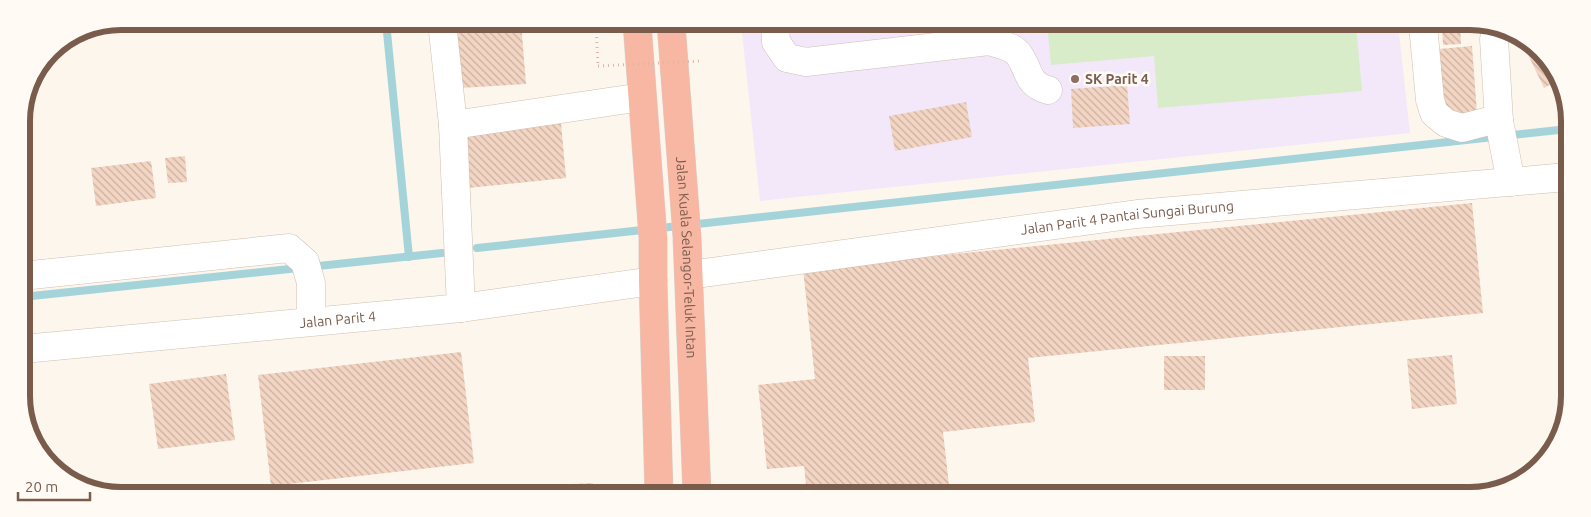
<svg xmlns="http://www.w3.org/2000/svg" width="1591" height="517" viewBox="0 0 1591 517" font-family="Ubuntu,sans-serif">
<defs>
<pattern id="building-back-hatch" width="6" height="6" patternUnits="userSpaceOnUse" patternTransform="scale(1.25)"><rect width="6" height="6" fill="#f3d5c3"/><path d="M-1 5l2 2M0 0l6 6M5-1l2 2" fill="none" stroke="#cab0a1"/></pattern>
</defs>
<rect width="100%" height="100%" fill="#fdf6ec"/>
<!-- education -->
<path fill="#f3e8fa" d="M741,23L1398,24L1410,133L760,201Z"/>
<!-- pitch -->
<path fill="#d8ecc9" d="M1047,24H1356L1362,91L1158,108L1154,56L1051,65Z"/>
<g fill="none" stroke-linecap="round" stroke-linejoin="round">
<!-- stream -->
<g stroke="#a5d3da" stroke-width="8">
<path d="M386,22L409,257"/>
<path d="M477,248L1568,129"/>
<path d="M22,297L442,253"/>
</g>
</g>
<!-- building -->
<g fill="url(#building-back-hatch)">
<path d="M455,22H521L526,84L460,88Z"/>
<path d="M1442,25H1460L1461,44L1443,45Z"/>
<path d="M1521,40L1545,55L1557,81L1544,88Z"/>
<path d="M1472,46L1477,113L1444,115L1439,49Z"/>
<path d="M1127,85L1130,124L1073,128L1071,89Z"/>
<path d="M966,102L972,137L895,151L889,116Z"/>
<path d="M561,123L566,178L468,188L463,133Z"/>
<path d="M185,156L187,182L168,183L165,158Z"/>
<path d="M151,161L156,198L96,206L91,168Z"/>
<path d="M1472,203L1483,313L1028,358L1035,422L943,432L950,494H807L804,466L767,469L758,385L815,379L803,269Z"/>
<path d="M1559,254H1567V295H1564Z"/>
<path d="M461,352L474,463L271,486L258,375Z"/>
<path d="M1452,355L1457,404L1412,409L1407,359Z"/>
<rect x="1164" y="356" width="41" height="34"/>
<path d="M226,374L235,440L158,449L149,384Z"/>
<path d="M593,483V493H488V488Z"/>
</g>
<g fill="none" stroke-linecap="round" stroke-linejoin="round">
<defs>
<g id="minor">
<path d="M442,22L453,125L461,308"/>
<path d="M775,23L776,42L787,58L806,62L989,41C998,44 1013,46 1019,55C1030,70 1026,84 1048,90"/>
<path d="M1423,25L1430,100L1434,113L1446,123L1462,128L1489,121H1499L1511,182"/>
<path d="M1498,26L1494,39L1499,121"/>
<path d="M453,125L642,97"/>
<path id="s1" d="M689,275L1137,214L1567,177"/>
<path d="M22,276L289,248L305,262L311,283V321"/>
<path id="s2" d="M23,349L461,308L653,281"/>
</g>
<g id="highway">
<path d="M637,23L653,238V281L659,494"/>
<path id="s3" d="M671,23L687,237L697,494"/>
</g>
</defs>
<!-- minor casing -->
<use href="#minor" stroke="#d1beb0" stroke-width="29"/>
<!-- highway casing -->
<use href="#highway" stroke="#dad1cd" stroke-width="29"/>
<!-- path -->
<path stroke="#d9b8a5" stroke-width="3" stroke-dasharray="1 4" stroke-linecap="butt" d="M596,22L598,66"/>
<!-- minor -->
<use href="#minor" stroke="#fff" stroke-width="28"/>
<!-- highway -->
<use href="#highway" stroke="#f7b7a3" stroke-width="28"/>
<!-- path-bridge -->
<path stroke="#d9b8a5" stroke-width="3" stroke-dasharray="1 4" stroke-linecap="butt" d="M598,66L701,61"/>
</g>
<!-- markers -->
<circle fill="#8d6e63" stroke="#fffaf3" stroke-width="2" cx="1075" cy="79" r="5"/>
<g text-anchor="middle" stroke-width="5" stroke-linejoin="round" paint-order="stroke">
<!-- education labels -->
<g font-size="14" font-weight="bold" fill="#785e54" stroke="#fffaf3" text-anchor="start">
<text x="1085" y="84">SK Parit 4</text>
</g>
<!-- street labels -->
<g font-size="14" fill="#7a5c4d" stroke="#fffaf3">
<text dy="5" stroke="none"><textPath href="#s1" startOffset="442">Jalan Parit 4 Pantai Sungai Burung</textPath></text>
<text dy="5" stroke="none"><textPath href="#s3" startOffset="235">Jalan Kuala Selangor-Teluk Intan</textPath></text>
<text dy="5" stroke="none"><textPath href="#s2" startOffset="316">Jalan Parit 4</textPath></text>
</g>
</g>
<!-- crop -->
<path d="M0 0H1591V517H0ZM121 30H1470A91 91 0 0 1 1561 121V396A91 91 0 0 1 1470 487H121A91 91 0 0 1 30 396V121A91 91 0 0 1 121 30Z" fill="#fffaf3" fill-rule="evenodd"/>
<path fill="none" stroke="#7a5c4d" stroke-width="6" d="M121 30H1470A91 91 0 0 1 1561 121V396A91 91 0 0 1 1470 487H121A91 91 0 0 1 30 396V121A91 91 0 0 1 121 30Z"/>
<!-- scale -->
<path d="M18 492v8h72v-8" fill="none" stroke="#7a5c4d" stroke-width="2.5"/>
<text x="25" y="492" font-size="15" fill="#7a5c4d" stroke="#fffaf3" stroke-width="4" paint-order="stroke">20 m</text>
</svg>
